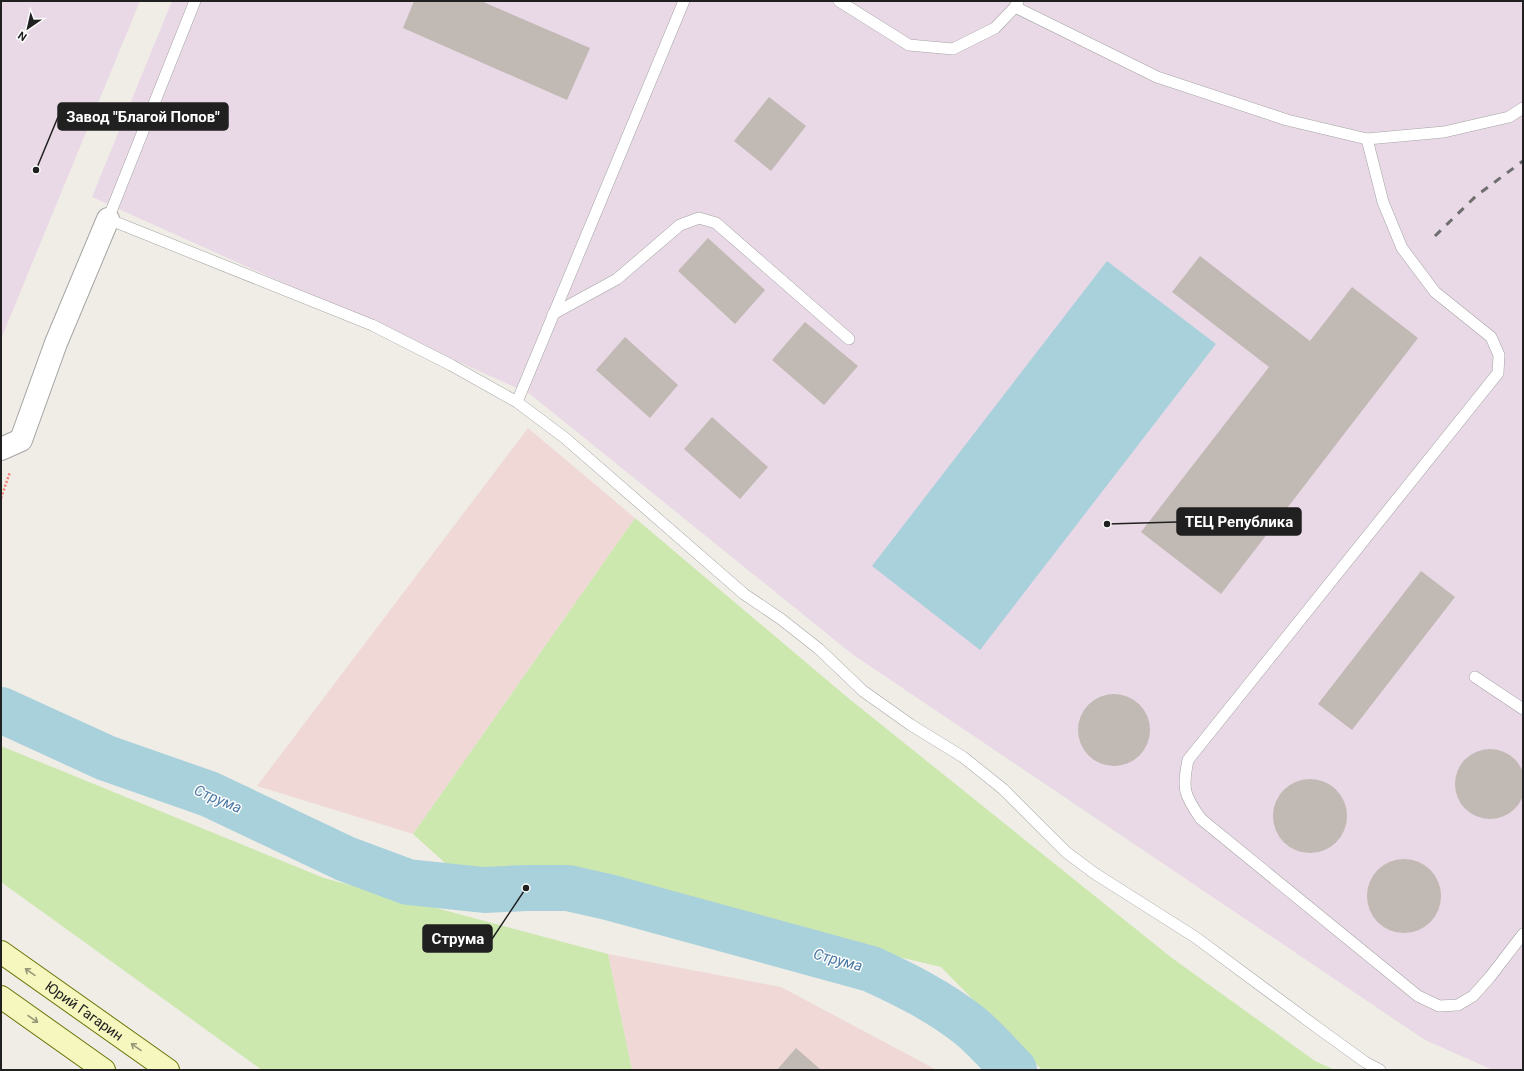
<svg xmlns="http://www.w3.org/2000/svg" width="1524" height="1071" viewBox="0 0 1524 1071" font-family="Roboto,sans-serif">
<rect width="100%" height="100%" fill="#f0ede7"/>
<!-- commercial -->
<g fill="#f0d8d7">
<path d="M528,428L635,518L413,834L257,786Z"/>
<path d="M608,954L781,987L937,1070H632Z"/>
</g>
<!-- industrial -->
<g fill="#e9d9e6">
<path d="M1,1H140L1,339Z"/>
<path d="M172,1H1523V1070H1493L1425,1040L852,654L530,394L92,197Z"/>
</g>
<!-- grass -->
<g fill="#cce8af">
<path d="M635,518L847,697L1172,958L1315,1061L1335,1070H1042L941,967L546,873L454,871L413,834Z"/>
<path d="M1,746L324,878L608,954L632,1070H262L1,882Z"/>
</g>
<!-- water -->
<path fill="#a9d1dc" d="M1107,261L1216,344L980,650L872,566Z"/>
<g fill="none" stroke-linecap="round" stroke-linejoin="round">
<!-- river -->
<path stroke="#a9d1dc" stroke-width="46" d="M1,710L106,758L209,794L346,859L408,882L484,890L526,888H568L608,897L871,969C906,985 940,1002 970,1026C986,1039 1000,1056 1014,1070"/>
</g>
<!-- building -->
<g fill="#c1b9b3">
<path d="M414,1H481L590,48L567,100L403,28Z"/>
<path d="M769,97L806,126L771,171L734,141Z"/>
<path d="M708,238L765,290L735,324L678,271Z"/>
<path d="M1200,256L1310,341L1352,287L1418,338L1221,594L1141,532L1269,367L1172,292Z"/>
<path d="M805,322L858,366L824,405L772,360Z"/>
<path d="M625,337L678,385L650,418L596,370Z"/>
<path d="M712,417L768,467L740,499L684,449Z"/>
<path d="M1421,571L1455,597L1352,730L1318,704Z"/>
<circle cx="1114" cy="730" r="36"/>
<circle cx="1490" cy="784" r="35"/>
<circle cx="1310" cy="816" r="37"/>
<circle cx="1404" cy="896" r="37"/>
<path d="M796,1048L821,1070H777Z"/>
</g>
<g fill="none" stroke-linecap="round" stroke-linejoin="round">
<defs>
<g id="lane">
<path d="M195,1L108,219L372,325L451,365L517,402L565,438L744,594L781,619L819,649L863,691L911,725L963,757L1003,789L1066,852L1094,873L1195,937L1318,1028L1365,1062L1380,1070"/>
<path d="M839,1L909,45L953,49L995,28L1015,7L1018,1"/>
<path d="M1015,7L1157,77L1287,120L1367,139L1444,132L1509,117L1523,108"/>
<path d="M1367,139L1383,202L1402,248L1435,292L1491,337L1499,355L1498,373L1188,760C1182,789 1184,795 1201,819L1418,996L1439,1006L1458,1005L1473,996L1490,977L1523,934"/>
<path d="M553,314L617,279L680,225L699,218L716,223L849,339"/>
<path d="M517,402L684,1"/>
<path d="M1475,677L1523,709"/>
</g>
<path id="street" d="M1,449L21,440L56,343L108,219"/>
<g id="secondary">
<path id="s1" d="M1,952L168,1070"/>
<path d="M1,997L104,1070"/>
</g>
</defs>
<!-- lane casing -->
<use href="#lane" stroke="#a4a4a4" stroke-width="12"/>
<!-- street casing -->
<use href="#street" stroke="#a4a4a4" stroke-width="24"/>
<!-- secondary casing -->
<use href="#secondary" stroke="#6a7509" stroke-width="24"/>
<!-- path -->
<path stroke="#f48074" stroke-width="2.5" stroke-dasharray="2 2" stroke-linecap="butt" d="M1,498L10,472"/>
<!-- lane -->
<use href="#lane" stroke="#fff" stroke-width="11"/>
<!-- street -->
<use href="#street" stroke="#fff" stroke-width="22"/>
<!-- secondary -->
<use href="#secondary" stroke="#f5f7be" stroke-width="22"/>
<!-- rail -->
<path stroke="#6e6e6e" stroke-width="3" stroke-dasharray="8 8" stroke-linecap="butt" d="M1435,236L1476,196L1523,161"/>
</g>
<!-- one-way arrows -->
<defs><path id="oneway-shaft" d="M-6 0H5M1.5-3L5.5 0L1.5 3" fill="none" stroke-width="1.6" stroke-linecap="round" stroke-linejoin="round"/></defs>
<g stroke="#959677">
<use href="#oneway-shaft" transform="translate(30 972) rotate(-145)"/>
<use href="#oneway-shaft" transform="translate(33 1019) rotate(35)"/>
<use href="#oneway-shaft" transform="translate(136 1047) rotate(-145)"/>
</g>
<g text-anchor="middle" stroke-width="3" stroke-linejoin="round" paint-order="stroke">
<!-- street labels -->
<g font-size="14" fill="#202020" stroke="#fff">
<text dy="5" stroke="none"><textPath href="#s1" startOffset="102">Юрий Гагарин</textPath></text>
</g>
<!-- water labels -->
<g font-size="15" font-style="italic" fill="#4c7aa5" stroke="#fff">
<text transform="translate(218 799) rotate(23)" y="5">Струма</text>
<text transform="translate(838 960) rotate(15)" y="5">Струма</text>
</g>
</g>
<!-- callouts -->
<path fill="none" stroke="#202020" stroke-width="1.5" d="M36 170L58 117M1107 524L1177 522M526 888L492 939"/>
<g fill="#202020" stroke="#fff" stroke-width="1.5">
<circle cx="36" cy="170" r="4"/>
<circle cx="1107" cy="524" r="4"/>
<circle cx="526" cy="888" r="4"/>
</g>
<g fill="#202020" stroke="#202020" stroke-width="1.5">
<rect x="58" y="103" width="170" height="27" rx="4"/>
<rect x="1177" y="508" width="124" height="27" rx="4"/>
<rect x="423" y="925" width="69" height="27" rx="4"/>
</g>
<g font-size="15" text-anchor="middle" font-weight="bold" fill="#fff">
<text x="143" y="122">Завод "Благой Попов"</text>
<text x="1239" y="527">ТЕЦ Република</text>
<text x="458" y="944">Струма</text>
</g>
<!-- border -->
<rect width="1524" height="1071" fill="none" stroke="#202020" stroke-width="4"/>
<!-- north arrow -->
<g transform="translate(28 28) rotate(214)" stroke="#ffffff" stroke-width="3" paint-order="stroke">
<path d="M0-3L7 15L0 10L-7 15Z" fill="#202020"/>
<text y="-6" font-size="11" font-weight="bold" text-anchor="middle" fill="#202020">N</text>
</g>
</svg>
